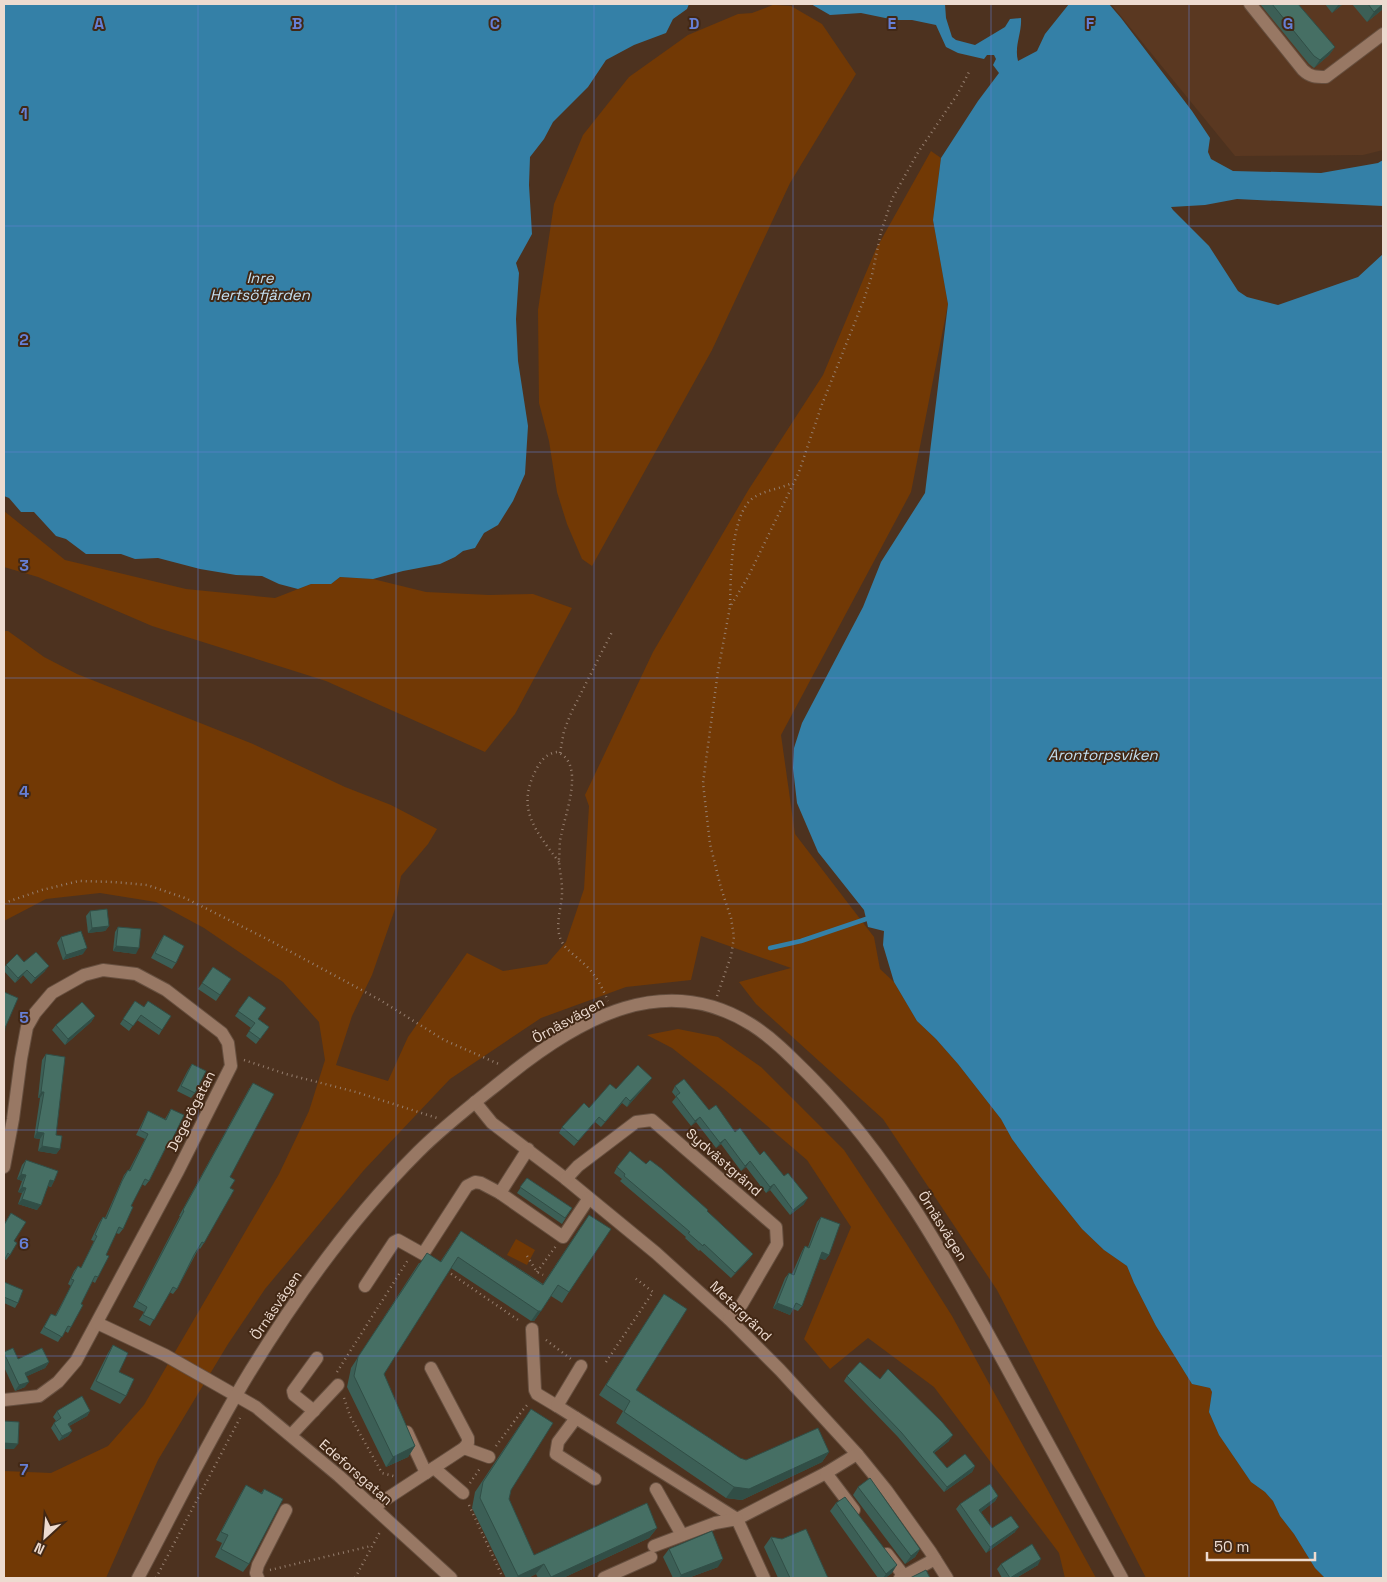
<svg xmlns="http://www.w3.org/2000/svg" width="1387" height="1582" viewBox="0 0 1387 1582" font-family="'Space Grotesk',sans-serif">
<rect width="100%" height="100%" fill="#4d321f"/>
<!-- built -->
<path fill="#5a3821" d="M1111,4H1383V150L1363,155L1235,156Z"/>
<!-- green -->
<g fill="#723905">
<path d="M773,5L791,6L822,24L856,74L790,183L712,350L592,566L582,559L567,524L557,492L549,441L539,403L538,310L554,204L583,135L629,77L688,35L738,14L752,13Z"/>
<path d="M931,151L941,158L933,220L948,304L911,492L781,735L795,834L874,937L880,969L894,982L917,1021L936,1039L958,1064L1001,1119L1012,1139L1038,1174L1082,1229L1104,1250L1127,1266L1134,1283L1156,1326L1192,1384L1210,1388L1212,1392L1209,1412L1219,1435L1251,1482L1265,1492L1273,1501L1280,1516L1294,1534L1315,1568L1325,1578H1146L997,1290L883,1119L756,1004L739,982L791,968L701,936L691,980L626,987L541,1018L450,1079L364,1170L265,1289L228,1344L158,1460L106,1578H4V1471L51,1473L108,1446L144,1405L279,1174L309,1111L325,1060L319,1022L283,982L204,928L156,902L100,893L46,899L4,921V631H8L44,657L77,674L253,744L345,787L391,805L437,829L428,844L401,876L395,909L372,975L352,1016L336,1065L388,1081L408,1037L467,953L503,971L547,964L566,942L584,889L589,806L585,795L653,652L749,489L823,375L876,249Z"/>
<path d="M4,511L65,560L186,589L275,598L311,584H331L340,577L373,579L426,592L489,595L533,594L572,608L515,714L485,752L326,681L152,626L38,577L4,567Z"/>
<path d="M678,1029L718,1037L761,1067L844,1150L906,1243L952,1316L1096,1578H1065L1059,1553L934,1387L868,1338L830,1369L804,1339L851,1227L807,1160L723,1088L672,1048L647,1035Z"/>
<path d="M516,1239L535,1250L527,1265L507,1255Z"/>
</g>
<!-- water -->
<g fill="#3480a7">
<path d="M4,4H689L687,9L673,19L666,33L634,45L606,60L588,87L553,122L544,139L530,157L529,185L532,234L516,263L519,273L516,319L518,361L528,426L525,474L513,501L498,525L484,533L475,548L463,551L455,557L440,564L403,571L373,579L340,577L331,584H311L298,589L279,584L262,576L236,575L200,569L158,558L135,559L121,554H86L66,539L56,536L34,512H21L9,498L4,496Z"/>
<path d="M811,4H945L946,18L952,37L956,40L975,45L1005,27L1010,19L1021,18C1022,33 1014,46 1018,61L1037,51L1045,34L1069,4H1109L1121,18L1192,111L1210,138L1208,152L1211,159L1233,171L1321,173L1378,163L1383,160V206L1237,199L1205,205L1171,207L1173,210L1209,246L1238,291L1247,297L1278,305L1358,277L1383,254V1578H1325L1315,1568L1294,1534L1280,1516L1273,1501L1265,1492L1251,1482L1219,1435L1209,1412L1212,1392L1210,1388L1192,1384L1156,1326L1134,1283L1127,1266L1104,1250L1082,1229L1038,1174L1012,1139L1001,1119L958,1064L936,1039L917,1021L894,982L883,945L884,931L868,927L864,910L818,852L797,803L793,768L794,748L802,723L863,607L881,562L925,493L948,304L933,220L941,158L978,101L999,73L993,65L996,59L994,55H987L984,59L958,53L946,47L936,25L912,20H895L861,13L830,15Z"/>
</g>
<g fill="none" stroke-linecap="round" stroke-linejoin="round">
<!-- stream -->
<path stroke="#3480a7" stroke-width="4.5" d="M770,948L801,941L866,919"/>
<defs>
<g id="minor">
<path d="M1250,4L1303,70C1310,77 1316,77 1326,77L1383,34"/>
<path d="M475,1102L492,1123L566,1179L656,1253L729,1319L780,1370L857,1454L887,1491L930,1551L947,1578"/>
<path d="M4,1167L13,1119L21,1059L27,1027L35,1013L52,993L84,975L103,970L136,974L166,990L222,1033L228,1043L231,1066L177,1173L76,1361L58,1382L39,1396L4,1400"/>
<path d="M566,1179L578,1166L636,1122L652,1120L776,1227L777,1244L742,1304L729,1319"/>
<path d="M500,1193L528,1149"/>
<path d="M365,1286L394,1242L398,1240L423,1254L467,1186L475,1182L481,1183L500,1193L563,1237L589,1198"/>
<path d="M97,1323L165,1355L256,1407L339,1476L451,1578"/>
<path d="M532,1329L535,1390L537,1394L557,1406"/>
<path d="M581,1366L557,1406L737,1519L826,1473L857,1454"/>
<path d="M314,1411L294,1395L293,1391L317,1358"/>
<path d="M576,1418L558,1442L556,1454L595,1479"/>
<path d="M407,1432L426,1473"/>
<path d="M291,1435L338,1385"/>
<path d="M464,1448L489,1457"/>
<path d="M434,1468L463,1493"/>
<path d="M826,1473L854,1510"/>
<path d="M656,1489L682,1535"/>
<path d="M374,1507L464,1448L468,1443V1438L431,1368"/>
<path d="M654,1546L715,1523L737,1519L764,1578"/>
<path d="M887,1554L904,1576"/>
<path d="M138,1578C175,1509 210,1437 251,1370C299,1292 353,1217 418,1152C446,1124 478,1100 509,1075C580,1018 665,970 752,1025C774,1039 793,1059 811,1077C892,1159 946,1258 1001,1357C1041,1431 1082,1505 1122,1578"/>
<path d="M258,1578L256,1573L258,1565L286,1510"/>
<path d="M604,1578L651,1557"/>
<path d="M900,1578L935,1559"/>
</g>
</defs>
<!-- minor casing -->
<use href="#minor" stroke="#664f3f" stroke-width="14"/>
<!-- path -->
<g stroke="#967f6f" stroke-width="2.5" stroke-dasharray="1 4" stroke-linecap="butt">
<path d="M730,605C731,578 730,515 753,498C765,490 780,489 792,483"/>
<path d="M560,753L564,731L571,713L613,630"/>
<path d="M559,862C535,830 515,808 537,768C541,760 548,753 557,752C586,763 565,814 561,836C559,843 560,851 559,859C559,869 562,879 562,889C563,906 553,926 562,942C566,950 576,956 583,963C595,973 602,987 608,1001"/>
<path d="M4,903L42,890L79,881L114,882L147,885L185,898L267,939L380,1000L444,1040L501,1065"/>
<path d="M717,996L731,956L734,937L731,918L721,888L710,844L703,783L718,671L730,607L748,577L799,472L821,407L863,302L872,275L881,232L892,199L917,154L957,95L969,72"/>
<path d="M244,1060L286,1074L356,1092L437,1118"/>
<path d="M527,1256L537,1272L543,1275"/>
<path d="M447,1271L521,1322"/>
<path d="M537,1272L556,1246"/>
<path d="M546,1340L571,1359"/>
<path d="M606,1362L653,1292L635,1278"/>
<path d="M337,1372L408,1260"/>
<path d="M344,1398L350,1416L382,1473L397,1477"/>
<path d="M496,1446L522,1411L529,1403"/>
<path d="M470,1483L481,1467"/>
<path d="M469,1505L503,1578"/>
<path d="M270,1570L371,1546"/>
<path d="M156,1578L240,1418"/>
<path d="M355,1578L381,1530"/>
</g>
<!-- minor -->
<use href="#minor" stroke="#987864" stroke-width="12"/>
</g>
<!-- wall -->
<g fill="#3c5f56">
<path d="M1260,4H1298L1335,47L1329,55L1314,68L1309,64Z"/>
<path d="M1325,4H1343L1332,13Z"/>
<path d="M1352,4H1383V9L1367,22Z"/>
<path d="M90,911L109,926L105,931L88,933L86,916Z"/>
<path d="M118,927L136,954L113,951L115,932Z"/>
<path d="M164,935L176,963L172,969L151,958L160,941Z"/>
<path d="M61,937L83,954L63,960L57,943Z"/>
<path d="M24,962L45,971L31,984L23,975L15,983L4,971V968L6,965Z"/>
<path d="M213,967L231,979L216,1001L198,989Z"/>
<path d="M249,996L258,1019L269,1027L256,1044L246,1036L251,1028L235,1016Z"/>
<path d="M135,1001L162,1030L159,1035L137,1020L129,1031L120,1024Z"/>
<path d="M95,1016L91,1022L65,1045L52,1030L56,1025Z"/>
<path d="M46,1054L56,1135L60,1149L56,1154L38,1151L40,1139L34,1138L40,1098H38L42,1060Z"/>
<path d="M192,1064L195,1093L191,1098L177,1091L188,1070Z"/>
<path d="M652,1078L648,1083L627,1107L622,1103L601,1127L595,1122L574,1146L559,1133L562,1127L616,1089Z"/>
<path d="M253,1083L230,1177V1188L204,1243L200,1249L199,1248L177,1289L173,1294L169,1292L150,1326L139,1320L144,1312L133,1307L180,1216H179L249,1089Z"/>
<path d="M675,1086L709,1110L735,1132L760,1155L804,1204L790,1215L770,1190L766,1193L746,1167L741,1171L721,1144L716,1148L696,1122L691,1126L672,1102L676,1097L672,1092Z"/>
<path d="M171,1109L170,1144L166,1149H165L149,1181L145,1186L142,1184L131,1206L123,1229L119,1234L116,1233L106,1255L98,1277L95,1283L92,1281L81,1304L71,1327L68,1333L65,1331L58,1342L40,1333L51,1314L55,1316L71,1286L68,1284L74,1271L78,1266L81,1268L94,1241L91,1240L99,1223L103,1217L105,1218L124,1175L128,1170H129L145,1139L136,1135L148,1111L165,1119Z"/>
<path d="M26,1160L54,1181L51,1187L48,1186L37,1210L18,1204L22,1193L18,1192L22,1181L17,1179L22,1165Z"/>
<path d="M617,1167L707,1211L753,1254L749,1259L731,1278L700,1250L699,1251L685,1238L686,1237L620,1181L622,1179L614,1173Z"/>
<path d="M527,1178L572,1208L562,1224L517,1193Z"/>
<path d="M11,1213L14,1241L10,1255L6,1260L5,1259L4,1261V1224Z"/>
<path d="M821,1217L829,1255L825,1260L820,1258L802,1306L798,1311L793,1309L790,1315L773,1308L785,1278L789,1273L792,1274L802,1251L805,1246L808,1247L817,1222Z"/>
<path d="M582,1225L569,1292L562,1303L551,1296L534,1321H531L451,1268L384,1374L415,1446L408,1457L386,1467L347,1387L351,1368L419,1263L440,1262L461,1231L543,1284Z"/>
<path d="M4,1282L18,1303L15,1308L4,1303Z"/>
<path d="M664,1294L636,1390L740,1458L746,1460L829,1452L822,1462L742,1500L726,1498L616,1423L623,1411L599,1395Z"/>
<path d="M113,1345L119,1372L126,1396L120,1404L90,1389L108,1353Z"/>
<path d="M4,1352L18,1359L49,1362L45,1368L27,1376L25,1387L15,1391L4,1367Z"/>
<path d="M847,1376L949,1441L934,1453L947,1468L975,1466L972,1472L944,1492L898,1437L844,1381Z"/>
<path d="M57,1411H90L87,1416L69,1426L72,1431L68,1436L59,1441L51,1428L54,1423L56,1421L53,1417Z"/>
<path d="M524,1419L511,1490L509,1499L534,1555L657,1528L649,1538L563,1578H538L536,1574L528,1578H506L472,1508L475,1492Z"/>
<path d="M246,1485L261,1493L264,1489L249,1564L243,1572L215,1557L222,1543L216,1540L241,1493Z"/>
<path d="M858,1487L920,1549L915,1557L905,1564L853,1495Z"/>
<path d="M998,1496L995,1501L981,1512L992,1528L1015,1532L986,1553L956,1509L960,1504Z"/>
<path d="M836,1503L892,1573L885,1578H878L830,1511Z"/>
<path d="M771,1537L828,1578H778L764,1547Z"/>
<path d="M669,1549L718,1567L688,1578H673L663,1557Z"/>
<path d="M1001,1564L1038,1565L1016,1578H1002L997,1569Z"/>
</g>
<!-- shaded-wall -->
<g fill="#314e46">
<path d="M1339,4H1343L1332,13Z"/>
<path d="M1383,4V9L1367,22L1374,12Z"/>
<path d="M1335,47L1329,55L1314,68L1320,60Z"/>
<path d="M109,926L105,931L88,933L92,928Z"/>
<path d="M116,946L139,948L136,954L113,951Z"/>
<path d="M87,948L83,954L63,960L66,955Z"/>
<path d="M49,966L45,971L31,984L35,978Z"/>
<path d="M27,970L23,975L15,983L18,978Z"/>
<path d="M95,1016L91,1022L65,1045L68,1039Z"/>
<path d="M652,1078L648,1083L627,1107L630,1101Z"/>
<path d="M41,1092H44L40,1098H38Z"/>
<path d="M626,1097L622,1103L601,1127L605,1122Z"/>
<path d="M700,1117L696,1122L691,1126L695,1121Z"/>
<path d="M37,1132L44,1133L40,1139L34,1138Z"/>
<path d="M725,1139L721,1144L716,1148L720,1143Z"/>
<path d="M42,1146L60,1149L56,1154L38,1151Z"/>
<path d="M750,1161L746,1167L741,1171L745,1166Z"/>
<path d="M21,1174L26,1175L22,1181L17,1179Z"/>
<path d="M50,1180L54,1181L51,1187L46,1185Z"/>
<path d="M774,1184L770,1190L766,1193L770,1187Z"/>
<path d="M22,1187L26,1188L22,1193L18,1192Z"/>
<path d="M808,1198L804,1204L790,1215L793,1210Z"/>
<path d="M22,1199L41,1205L37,1210L18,1204Z"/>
<path d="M822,1252L829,1255L825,1260L818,1258Z"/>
<path d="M753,1254L749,1259L731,1278L735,1273Z"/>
<path d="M777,1303L793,1309L790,1315L773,1308Z"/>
<path d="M538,1311H541L534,1321H531Z"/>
<path d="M49,1362L45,1368L21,1379L25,1373Z"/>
<path d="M29,1382L25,1387L15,1391L19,1385Z"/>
<path d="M90,1411L87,1416L64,1429L68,1424Z"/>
<path d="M72,1431L68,1436L59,1441L62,1436Z"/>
<path d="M953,1435L949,1441L929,1457L933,1452Z"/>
<path d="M4,1443L18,1444L14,1449H4Z"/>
<path d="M415,1446L408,1457L386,1467L393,1457Z"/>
<path d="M829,1452L822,1462L742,1500L726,1498L734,1487Z"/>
<path d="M975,1466L972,1472L944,1492L947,1487Z"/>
<path d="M998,1496L995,1501L976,1516L979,1510Z"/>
<path d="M1019,1527L1015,1532L986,1553L990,1547Z"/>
<path d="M657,1528L649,1538L563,1578H550L551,1577Z"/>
<path d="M920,1549L915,1557L905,1564L911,1556Z"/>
<path d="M723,1559L718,1567L688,1578H679L681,1575Z"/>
<path d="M1041,1559L1038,1565L1016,1578H1011Z"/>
<path d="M544,1564L536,1574L528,1578H516L518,1576Z"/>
<path d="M897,1565L892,1573L885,1578H883L886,1574Z"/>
</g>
<!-- building -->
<g fill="#466f64" stroke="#314e46">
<path d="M1272,4H1298L1335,47L1320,60L1314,56Z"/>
<path d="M1368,4H1383L1374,12Z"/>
<path d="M107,909L109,926L92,928L90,911Z"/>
<path d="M118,927L141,929L139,948L116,946Z"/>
<path d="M81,931L87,948L66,955L61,937Z"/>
<path d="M164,935L184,946L176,963L155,953Z"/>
<path d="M36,952L49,966L35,978L27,970L18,978L6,965L17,954L24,962Z"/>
<path d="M213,967L231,979L220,995L202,983Z"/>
<path d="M4,992L18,998L5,1028L4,1037Z"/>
<path d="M249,996L266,1008L258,1019L269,1027L260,1039L249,1031L255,1023L238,1011Z"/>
<path d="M135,1001L144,1007L148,1001L171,1016L162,1030L141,1015L133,1026L123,1019Z"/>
<path d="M82,1002L95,1016L68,1039L56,1025Z"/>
<path d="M46,1054L65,1057L56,1135L62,1136L60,1149L42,1146L44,1133L37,1132L44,1092H41Z"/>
<path d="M192,1064L206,1071L195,1093L181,1086Z"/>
<path d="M638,1065L652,1078L630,1101L626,1097L605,1122L599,1117L578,1141L562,1127L584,1103L589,1108L610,1084L616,1089Z"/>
<path d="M684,1079L709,1110L716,1105L735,1132L740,1128L760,1155L764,1151L784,1176L788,1173L808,1198L793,1210L774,1184L770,1187L750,1161L745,1166L725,1139L720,1143L700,1117L695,1121L676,1096L680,1093L675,1086Z"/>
<path d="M253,1083L274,1094L230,1177L235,1180L230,1188L234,1190L204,1243L202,1242L194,1255L177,1289L173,1287L154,1320L143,1315L147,1307L137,1301L184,1211L183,1210Z"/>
<path d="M171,1109L184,1115L170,1144L168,1143L149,1181L145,1179L131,1206L133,1207L123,1229L119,1227L106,1255L109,1256L98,1277L95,1276L81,1304L83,1305L71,1327L68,1326L62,1337L44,1327L51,1314L56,1316L74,1280L71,1279L78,1266L81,1268L97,1236L95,1235L103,1217L106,1219L122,1181L128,1170L130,1171L148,1134L140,1130L148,1111L166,1120Z"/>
<path d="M630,1151L646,1164L650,1160L662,1169L708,1210L707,1211L753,1254L735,1273L704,1244L703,1246L688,1233L690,1232L624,1176L625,1174L617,1167Z"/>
<path d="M26,1160L58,1171L54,1181L50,1180L41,1205L22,1199L26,1188L22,1187L26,1175L21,1174Z"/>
<path d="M527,1178L572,1208L565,1218L520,1187Z"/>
<path d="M11,1213L26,1222L14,1241L17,1243L10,1255L8,1253L4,1261V1225Z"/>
<path d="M589,1215L611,1229L569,1292L558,1285L541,1311H538L458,1257L384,1374L415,1446L393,1457L354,1376L358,1357L427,1253L441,1262L461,1231L543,1285Z"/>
<path d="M821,1217L840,1224L829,1255L822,1252L802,1306L796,1303L793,1309L777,1303L789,1273L794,1275L805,1246L809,1248Z"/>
<path d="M4,1282L23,1290L18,1303L4,1297Z"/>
<path d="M664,1294L687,1309L636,1390L740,1458L746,1460L818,1428L829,1452L749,1489L734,1487L624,1412L630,1401L606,1385Z"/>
<path d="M113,1345L128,1353L119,1372L134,1379L126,1396L96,1381Z"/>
<path d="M13,1348L18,1359L42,1348L49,1362L25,1373L29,1382L19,1385L4,1353V1352Z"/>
<path d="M860,1362L880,1379L888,1369L942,1422L953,1435L933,1452L947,1468L965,1454L975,1466L947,1487L901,1432L847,1376Z"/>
<path d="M82,1396L90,1411L68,1424L72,1431L62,1436L54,1423L61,1418L57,1411Z"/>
<path d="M531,1409L553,1423L511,1490L509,1499L534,1555L647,1503L657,1528L551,1577L544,1564L518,1576L480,1498L483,1482Z"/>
<path d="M4,1421L19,1422L18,1444L4,1443Z"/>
<path d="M870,1478L920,1549L911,1556L858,1487Z"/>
<path d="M990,1484L998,1496L979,1510L992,1528L1011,1516L1019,1527L990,1547L960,1504Z"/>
<path d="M246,1485L262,1494L264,1489L283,1499L249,1564L221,1549L228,1535L221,1532Z"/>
<path d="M845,1497L897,1565L886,1574L836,1503Z"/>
<path d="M806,1529L828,1578H790L771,1537L782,1539Z"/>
<path d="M712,1531L723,1559L681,1575L669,1549Z"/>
<path d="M1032,1544L1041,1559L1010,1578L1001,1564Z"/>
<path d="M926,1570L930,1578H910Z"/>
</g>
<!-- grid -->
<path fill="none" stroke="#667fd5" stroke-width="1" stroke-opacity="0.55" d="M198,4V1578M396,4V1578M594,4V1578M793,4V1578M991,4V1578M1189,4V1578M4,226H1383M4,452H1383M4,678H1383M4,904H1383M4,1130H1383M4,1356H1383"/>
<g text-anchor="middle" stroke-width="4" stroke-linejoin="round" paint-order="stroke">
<!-- street labels -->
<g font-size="14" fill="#eddbd0" stroke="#422815">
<text transform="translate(568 1020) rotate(-29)" y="5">Örnäsvägen</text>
<text transform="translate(191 1111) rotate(-63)" y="5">Degerögatan</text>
<text transform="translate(724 1162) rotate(41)" y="5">Sydvästgränd</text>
<text transform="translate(943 1226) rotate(58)" y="5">Örnäsvägen</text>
<text transform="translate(276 1305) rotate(-56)" y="5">Örnäsvägen</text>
<text transform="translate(741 1311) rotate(44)" y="5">Metargränd</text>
<text transform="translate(356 1472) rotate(41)" y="5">Edeforsgatan</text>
</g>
<!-- water labels -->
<g font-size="15" font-style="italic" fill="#c4e0f1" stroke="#422815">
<text x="260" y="283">Inre<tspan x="260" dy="17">Hertsöfjärden</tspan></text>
<text x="1103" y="760">Arontorpsviken</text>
</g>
</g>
<g font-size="16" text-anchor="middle" font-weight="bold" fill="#667fd5" stroke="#422815" stroke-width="4" stroke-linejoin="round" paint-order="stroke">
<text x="99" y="29">A</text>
<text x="297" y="29">B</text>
<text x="495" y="29">C</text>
<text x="694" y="29">D</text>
<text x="892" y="29">E</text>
<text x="1090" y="29">F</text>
<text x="1288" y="29">G</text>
<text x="24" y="119">1</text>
<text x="24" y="345">2</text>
<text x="24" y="571">3</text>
<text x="24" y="797">4</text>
<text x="24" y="1023">5</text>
<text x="24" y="1249">6</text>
<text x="24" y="1475">7</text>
</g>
<!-- border -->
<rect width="1387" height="1582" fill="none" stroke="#eddbd0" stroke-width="10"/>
<!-- north arrow -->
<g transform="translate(45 1537) rotate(206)" stroke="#422815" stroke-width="4" paint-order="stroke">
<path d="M0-4L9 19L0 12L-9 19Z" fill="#eddbd0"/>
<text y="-8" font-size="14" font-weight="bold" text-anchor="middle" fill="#eddbd0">N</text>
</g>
<!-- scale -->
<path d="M1207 1552v8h108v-8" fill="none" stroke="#eddbd0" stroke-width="2.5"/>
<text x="1214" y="1552" font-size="15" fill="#eddbd0" stroke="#422815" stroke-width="4" paint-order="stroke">50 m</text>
</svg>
